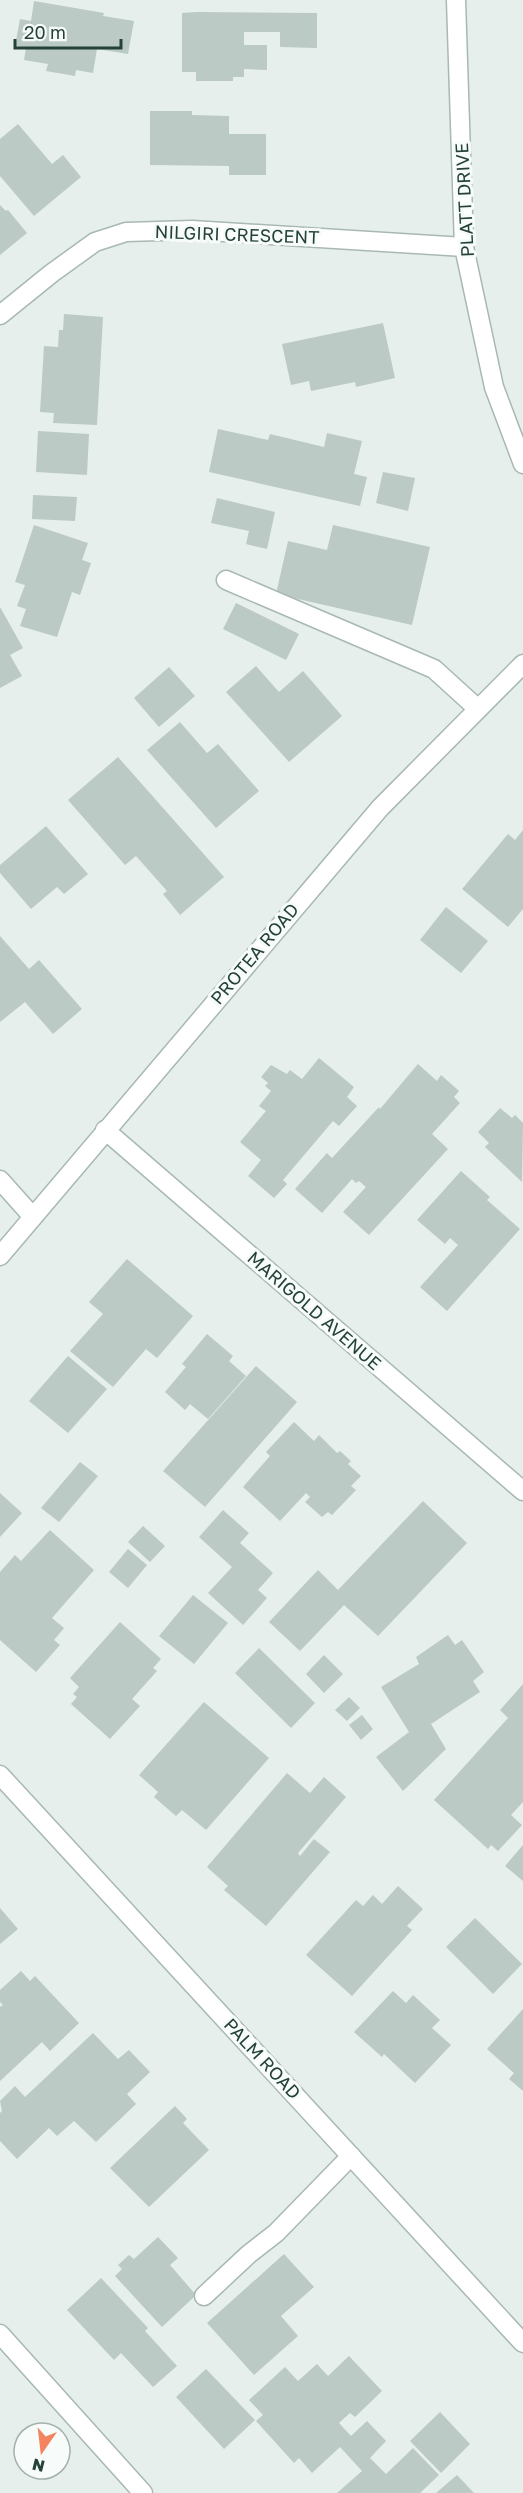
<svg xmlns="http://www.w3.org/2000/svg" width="523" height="2493" viewBox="0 0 523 2493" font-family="'Golos Text',sans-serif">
<rect width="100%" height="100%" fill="#e6efeb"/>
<!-- building -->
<g fill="#bbcac4">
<path d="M34,1L104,13L103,16L134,21L128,54L97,49L93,73L76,70L75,76L46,71L48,64L24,60L26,48L15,46L20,19L31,21Z"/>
<path d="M197,12L317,13V48L280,47V32H244V45H267V70L244,69V77H233V81H196V72H182V13Z"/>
<path d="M150,111H192V115L229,116V134H266V175H229V166L150,165Z"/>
<path d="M18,124L52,164L63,155L81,177L34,216L0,176V139Z"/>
<path d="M0,205L6,211L8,210L27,233L0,255Z"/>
<path d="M64,314L103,317L97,425L53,423L54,413L40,412L44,346L58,347L59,330H63Z"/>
<path d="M383,323L395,378L356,387L355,382L311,391L309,381L291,385L282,344Z"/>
<path d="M218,429L268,440L270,434L324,447L327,433L362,441L354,474L367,477L360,506L209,472Z"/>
<path d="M38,431L89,434L87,475L36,472Z"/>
<path d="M383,472L415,478L408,511L376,503Z"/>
<path d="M33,495L77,497L75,521L32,519Z"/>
<path d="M217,498L275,512L267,549L246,544L249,531L211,523Z"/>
<path d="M34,525L88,543L82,560L91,563L80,595L72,592L57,637L20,626L26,609L17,606L25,585L15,582Z"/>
<path d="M333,525L430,547L412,625L276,594L288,541L327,550Z"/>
<path d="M236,603L299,634L286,660L223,629Z"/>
<path d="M0,607L23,648L10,655L22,676L0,688Z"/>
<path d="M256,666L279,692L303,671L342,716L289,762L226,692Z"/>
<path d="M169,667L195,696L159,727L134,698Z"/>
<path d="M180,722L207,753L218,744L259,791L216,828L147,750Z"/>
<path d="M118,757L224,877L180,915L163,894L167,891L136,856L125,865L68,800Z"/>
<path d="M46,826L88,874L64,894L57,887L31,909L0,873V865Z"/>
<path d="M523,830V909L508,927L462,889L508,834L515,840Z"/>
<path d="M446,907L488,941L461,973L420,940Z"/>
<path d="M0,936L29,969L39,960L82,1009L53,1034L25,1002L0,1022Z"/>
<path d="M319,1058L354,1087L347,1097L357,1106L339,1126L333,1121L283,1180L287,1184L274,1198L248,1176L261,1160L240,1142L266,1111L259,1106L271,1091L265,1086L268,1083L261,1077L271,1065L287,1074L290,1070L302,1079Z"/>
<path d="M418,1064L437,1081L441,1075L459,1091L454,1097L460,1103L432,1134L448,1149L369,1235L343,1212L366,1187L359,1181L356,1183L352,1179L322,1213L295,1189L327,1153L332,1158L379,1107L380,1109Z"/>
<path d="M500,1108L512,1118L515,1115L523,1123L522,1182L485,1147L489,1143L478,1132Z"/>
<path d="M461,1171L490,1197L487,1200L520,1229L447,1311L420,1287L458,1245L450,1238L445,1244L417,1220Z"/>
<path d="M127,1259L193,1316L157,1358L146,1349L113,1387L70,1351L103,1314L89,1302Z"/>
<path d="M207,1334L233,1356L229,1361L246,1376L208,1419L190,1404L185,1410L165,1392L186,1367L182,1364Z"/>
<path d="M68,1356L107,1389L68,1433L29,1401Z"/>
<path d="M256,1366L297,1402L205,1507L163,1471Z"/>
<path d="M294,1422L314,1441L319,1435L337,1453L340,1451L351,1461L348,1464L361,1476L351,1486L356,1490L332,1515L328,1512L322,1517L305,1502L310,1497L306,1493L280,1521L243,1487L270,1456L266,1452Z"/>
<path d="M80,1462L98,1476L59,1522L41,1508Z"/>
<path d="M0,1493L22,1513L0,1537Z"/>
<path d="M423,1501L467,1543L378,1636L344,1605L300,1651L269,1622L318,1570L338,1590Z"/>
<path d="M223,1510L249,1533L240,1543L273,1573L258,1590L267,1598L243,1625L208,1593L232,1567L199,1537Z"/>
<path d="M143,1526L165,1546L150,1562L128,1542Z"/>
<path d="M50,1530L94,1570L52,1618L64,1628L54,1640L60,1645L36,1672L0,1640V1572L15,1555L21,1561Z"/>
<path d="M128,1549L147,1565L128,1588L109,1572Z"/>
<path d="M193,1595L228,1623L194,1664L159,1636Z"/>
<path d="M120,1622L161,1659L153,1668L157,1671L132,1699L140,1706L110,1739L71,1704L77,1697L73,1694L79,1687L70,1678Z"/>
<path d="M448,1635L455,1645L462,1640L484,1672L473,1681L480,1692L431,1724L446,1749L403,1791L376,1757L409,1732L381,1687L419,1664L416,1657Z"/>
<path d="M259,1648L315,1703L291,1728L235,1673Z"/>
<path d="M324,1655L343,1674L324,1693L306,1674Z"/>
<path d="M523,1684V1802L511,1815L522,1825L498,1851L491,1845L488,1849L434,1800L508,1718L500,1710Z"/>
<path d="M349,1697L360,1708L347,1721L335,1710Z"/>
<path d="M204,1702L269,1758L206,1830L182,1810L176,1816L154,1797L158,1792L139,1775Z"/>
<path d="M362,1715L373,1729L361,1740L349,1725Z"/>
<path d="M287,1773L310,1793L324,1777L346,1797L298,1853L300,1856L314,1839L330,1852L266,1926L224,1890L228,1886L207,1867Z"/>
<path d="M523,1845V1881L505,1866Z"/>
<path d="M398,1886L423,1909L407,1926L412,1930L352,1996L306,1955L356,1900L363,1906L373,1895L382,1904Z"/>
<path d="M0,1908L18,1929L0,1944Z"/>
<path d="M475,1918L522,1964L493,1994L446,1947Z"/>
<path d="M21,1971L30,1981L35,1976L79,2023L50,2051L42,2042L0,2081V2007L3,2005L0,2002V1990Z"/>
<path d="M393,1991L406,2003L413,1995L440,2020L432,2028L451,2045L415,2083L384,2054L382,2057L354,2032Z"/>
<path d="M523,2009V2091L509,2079L514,2073L487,2049Z"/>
<path d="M93,2033L118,2059L129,2050L150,2072L127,2094L136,2104L96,2142L74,2121L57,2136L49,2128L17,2159L0,2141V2113L2,2111L0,2101L15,2086L25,2097Z"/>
<path d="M175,2106L187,2119L183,2123L209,2150L149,2207L110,2168Z"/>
<path d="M158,2237L178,2258L170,2265L196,2295L162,2327L115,2276L122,2269L118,2265L129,2255L134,2259Z"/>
<path d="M284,2254L314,2287L281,2316L298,2336L254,2375L207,2323Z"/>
<path d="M101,2278L148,2328L145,2331L177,2366L153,2387L121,2353L114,2360L67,2310Z"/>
<path d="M349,2356L382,2391L355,2417L350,2413L339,2423L351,2436L367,2421L386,2441L370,2458L386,2474L413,2448L439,2475L420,2493H337L362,2471L340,2447L312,2473L299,2458L294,2463L256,2421L263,2415L249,2400L285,2367L298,2381L317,2364L328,2376Z"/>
<path d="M206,2369L255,2420L224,2449L176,2397Z"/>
<path d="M440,2412L470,2444L441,2473L410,2441Z"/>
<path d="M457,2475L474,2493H436Z"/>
</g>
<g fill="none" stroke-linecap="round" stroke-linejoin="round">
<defs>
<g id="minor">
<path d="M456,0L464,247L494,387L523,464"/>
<path d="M0,315L52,273L95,242L126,232L192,230L464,247"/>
<path d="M226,580L434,669L478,709"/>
<path d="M105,1130L523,1491"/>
<path d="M0,1180L33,1217"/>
<path d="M0,1256L380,808L523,664"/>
<path d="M0,1775L523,2343"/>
<path d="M204,2296L249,2254L276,2233L351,2156"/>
<path d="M0,2334L143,2493"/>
</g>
</defs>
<!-- minor casing -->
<use href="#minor" stroke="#a8b8b2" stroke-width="21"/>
<!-- minor -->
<use href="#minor" stroke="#fff" stroke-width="18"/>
</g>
<g text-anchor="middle" stroke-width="6" stroke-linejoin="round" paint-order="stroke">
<!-- street labels -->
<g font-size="18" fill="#24423a" stroke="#f7fbf9">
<text transform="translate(465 200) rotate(-93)" y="6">PLATT DRIVE</text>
<text transform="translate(237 235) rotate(2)" y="6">NILGIRI CRESCENT</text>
<text transform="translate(255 954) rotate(-50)" y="6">PROTEA ROAD</text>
<text transform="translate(314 1311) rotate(41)" y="6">MARIGOLD AVENUE</text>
<text transform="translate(262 2059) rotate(47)" y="6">PALM ROAD</text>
</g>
</g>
<!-- north arrow -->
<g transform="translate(42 2451) rotate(194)"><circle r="28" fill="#f7fbf9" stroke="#a3b1ad" stroke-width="1.5"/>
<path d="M0-4.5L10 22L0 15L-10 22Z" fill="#f4845f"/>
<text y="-9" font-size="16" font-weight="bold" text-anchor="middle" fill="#24423a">N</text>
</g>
<!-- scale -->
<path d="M15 39v9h106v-9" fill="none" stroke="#24423a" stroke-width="3"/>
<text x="24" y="39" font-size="18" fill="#24423a" stroke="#f7fbf9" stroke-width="4.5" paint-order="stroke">20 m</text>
</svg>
